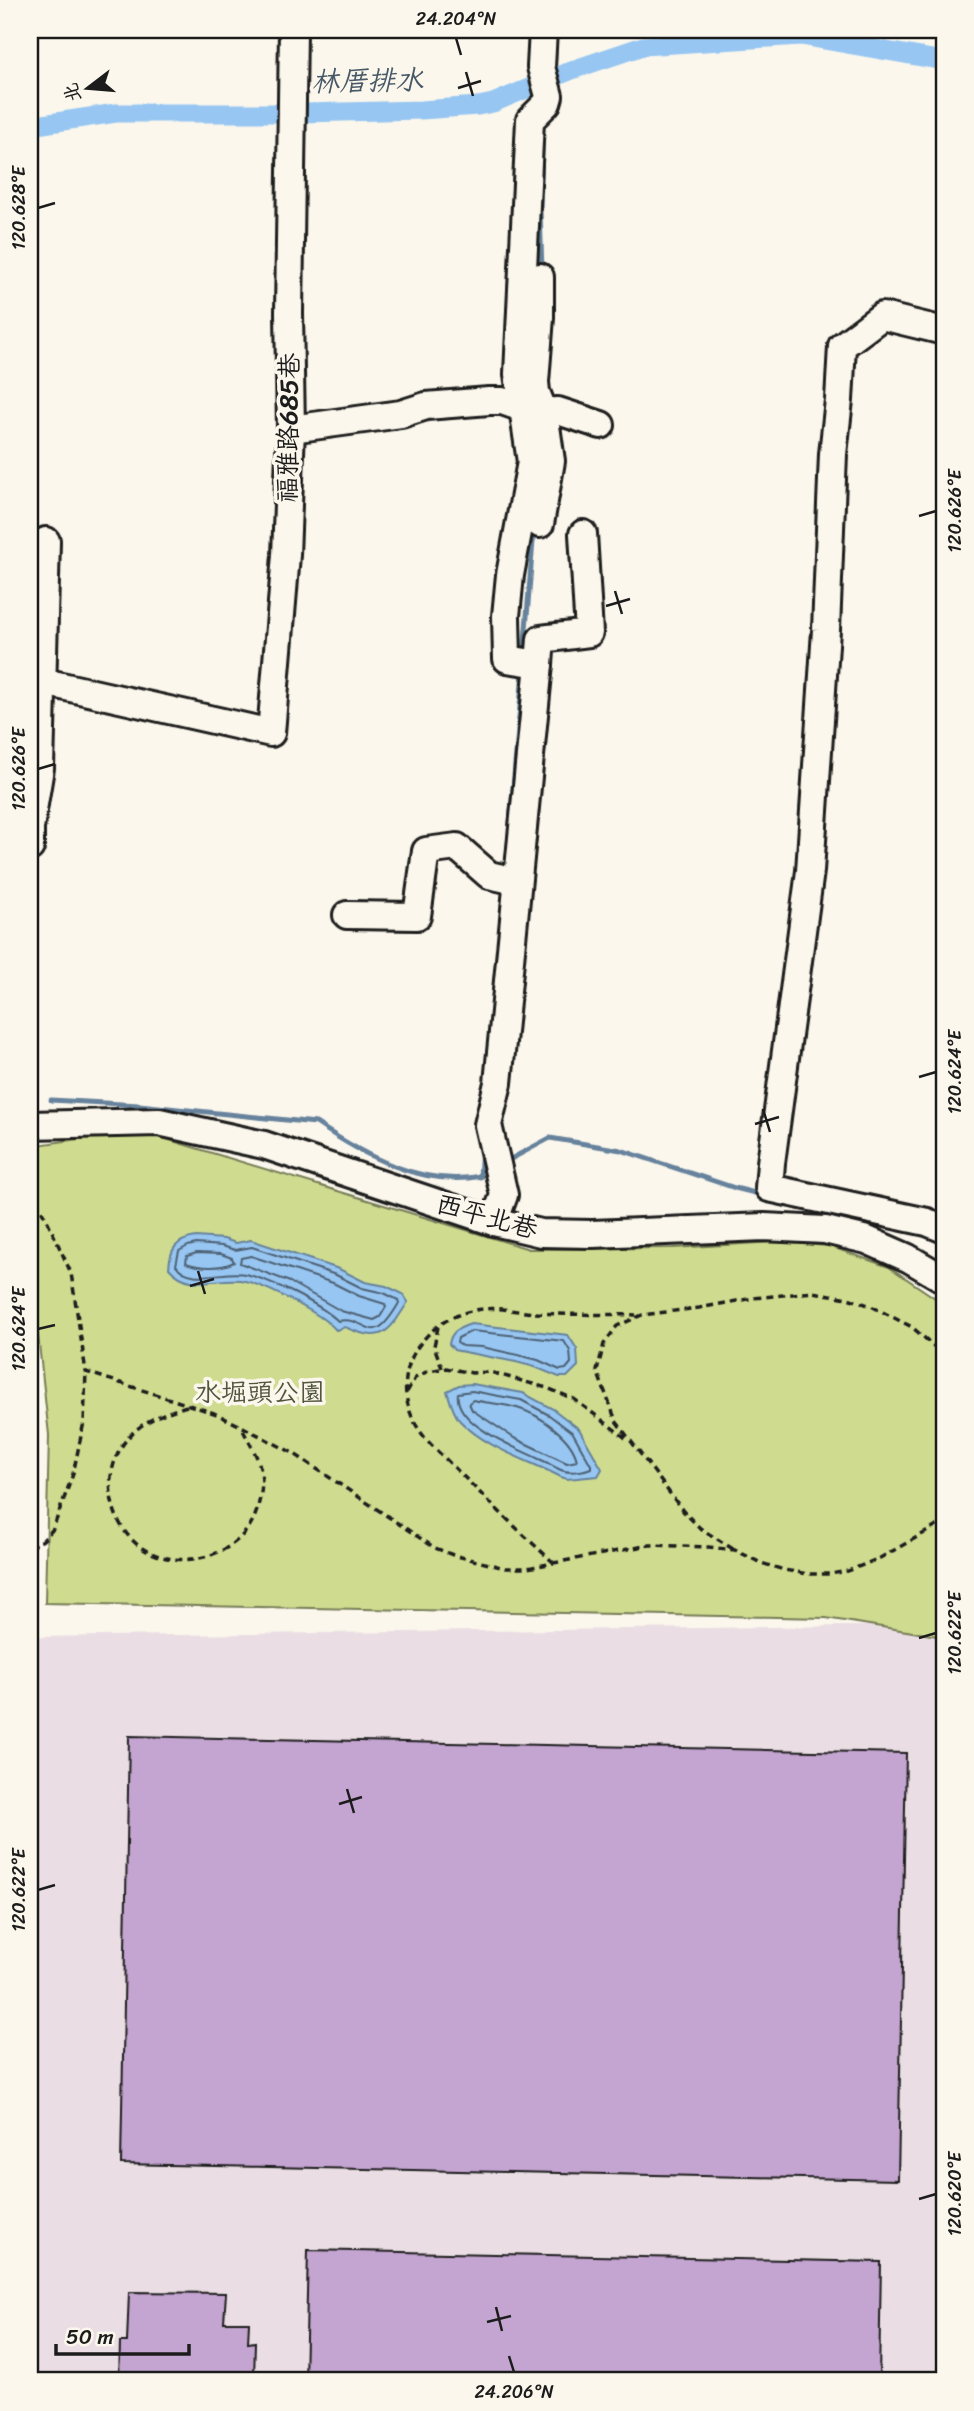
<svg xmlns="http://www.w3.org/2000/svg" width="974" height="2411" viewBox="0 0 974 2411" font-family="Sriracha,'LXGW WenKai TC',sans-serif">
<rect width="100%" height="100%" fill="#fbf7ec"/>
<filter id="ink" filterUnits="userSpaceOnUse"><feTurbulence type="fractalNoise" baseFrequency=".0143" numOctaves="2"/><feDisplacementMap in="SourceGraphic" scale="14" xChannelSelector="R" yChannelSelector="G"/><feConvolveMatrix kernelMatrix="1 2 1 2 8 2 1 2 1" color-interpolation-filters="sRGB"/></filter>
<g filter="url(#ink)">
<!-- built -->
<path fill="#eadee4" d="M919,1625L944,1640V2381H30V1637Z"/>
<!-- green -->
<path fill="#cfdc8f" stroke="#767c56" stroke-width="2" d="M156,1136L529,1249L673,1248L777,1242L829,1246L889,1267L944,1304V1637L826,1618L45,1603L49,1435L30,1262V1146L86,1138Z"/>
<!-- water -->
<g fill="#97c6f2" stroke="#66829c" stroke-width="2">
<path d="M196,1237L224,1239L236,1243L251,1240L339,1269L365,1282L386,1286L403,1294L408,1302C388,1333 383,1344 345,1327L336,1330C322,1314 262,1283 240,1280C215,1277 190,1292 169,1268C170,1249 176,1240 196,1237Z"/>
<path d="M471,1324L568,1335L577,1349L578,1366L567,1377H559L535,1367L516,1362L454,1350L449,1344C451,1331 459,1328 471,1324Z"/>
<path d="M472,1384L523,1393L553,1409L579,1429L602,1469L598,1476L567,1479L561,1477C528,1460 486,1448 460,1421C453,1413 450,1401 447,1391L459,1385Z"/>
</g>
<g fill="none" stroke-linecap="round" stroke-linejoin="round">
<!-- shore -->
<g stroke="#4d6072" stroke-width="2">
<path d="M196,1244L222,1246L235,1250L252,1247L336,1275L362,1288L384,1293L398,1300L399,1303C370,1353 370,1315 338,1321C320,1304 269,1279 245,1274C225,1269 190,1286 176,1265L179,1251L188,1246Z"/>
<path d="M197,1253L221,1254L232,1258L234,1262C221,1269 200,1268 186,1263L187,1256Z"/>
<path d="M251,1256L333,1283L359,1296L385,1304L386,1307L380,1317L374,1320L341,1311L290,1282L240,1263L241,1258Z"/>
<path d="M472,1331L564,1341L570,1351L571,1363L566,1369L560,1370L538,1360L518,1355L482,1347L462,1346L457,1343L458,1338Z"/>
<path d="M472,1391L521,1400L549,1415L573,1433L591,1465V1468C584,1471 572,1473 564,1471C556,1469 548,1462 539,1459C517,1448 453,1424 458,1393Z"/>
<path d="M473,1400C487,1403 503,1404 517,1408C539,1414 573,1438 577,1461L567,1463L514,1438L472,1410L469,1403Z"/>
</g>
<!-- stream -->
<g stroke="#66829c" stroke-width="5">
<path d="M542,271L540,210L543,120"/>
<path d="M524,654L534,528"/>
<path d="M506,870L523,671"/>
<path d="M51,1100L139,1105L316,1123C363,1155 422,1188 481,1176"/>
<path d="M507,1161L550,1138L621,1150L735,1188L763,1195"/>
<path d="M480,1177L482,1148"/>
</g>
<!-- canal -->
<path stroke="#97c6f2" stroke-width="19" d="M30,126L116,113H303L421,110L478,106L493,103L572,70L643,46L801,36L944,61"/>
</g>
<!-- building -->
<g fill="#c4a5d1" stroke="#1c1c1c" stroke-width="2">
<path d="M129,1736L906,1753L898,2180L121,2164Z"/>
<path d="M308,2250L881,2262L879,2381H305Z"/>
<path d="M129,2292L226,2293L224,2322H249L248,2343L255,2342L254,2381H119L120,2342H127Z"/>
</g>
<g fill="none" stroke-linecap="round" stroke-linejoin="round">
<defs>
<g id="minor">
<path d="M543,30L541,67L549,96L547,103L530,120L518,374L531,462L510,575L506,616L507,659L539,664L541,639L589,633L583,534"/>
<path d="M944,331L882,316L842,346L839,400L833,454L826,630L810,871L771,1163L769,1188L927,1222L944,1229"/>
<path d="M291,429L401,414L426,406L489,401H502L522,408L531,407L544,412L558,411L601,425"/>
<path d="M540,524L551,461L544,412L536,392L535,382L540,317V277"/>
<path d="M44,682L271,733L286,555L291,429L289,313L293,30"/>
<path d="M30,847V828L40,768L46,541"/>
<path d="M347,915L417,916L426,851L457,847L489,875L516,881"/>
<path d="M30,1125L159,1122L264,1145L494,1222L541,1233L592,1234L764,1227L825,1230L867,1240L908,1258L944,1279"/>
<path d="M494,1222L504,1195L488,1125L498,1083L539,664"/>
</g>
</defs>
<!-- minor casing -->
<use href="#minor" stroke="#1c1c1c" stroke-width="32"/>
<!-- path -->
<g stroke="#1c1c1c" stroke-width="3.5" stroke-dasharray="7 5" stroke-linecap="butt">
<path d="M30,1189L48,1222L71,1273L86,1372L214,1413L241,1426L293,1453L435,1548L453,1555L505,1568H527L650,1545L708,1547L735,1550L761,1563L784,1570L808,1574H830L848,1571L880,1558L944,1522"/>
<path d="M438,1327L434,1346L442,1368"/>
<path d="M407,1392L415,1378L428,1371L446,1368L472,1373L490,1372L547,1388L574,1399L627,1439"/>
<path d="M187,1406C153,1416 123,1429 113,1467C104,1498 119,1539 151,1553C190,1570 244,1553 257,1510C261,1495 264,1482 260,1467C257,1454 248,1441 242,1428"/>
<path d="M30,1548L43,1540L53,1529L73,1474L84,1422L86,1372"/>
<path d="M733,1549L700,1528L683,1511L616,1421L597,1371L604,1344L617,1326L642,1315L699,1308L753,1298L813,1292L848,1298L871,1306L912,1327L944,1355"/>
<path d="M554,1563C521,1533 489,1502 458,1471C442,1455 422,1439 413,1419C402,1395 403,1370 417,1348C433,1325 455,1312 483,1309C499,1307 519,1312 535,1313C569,1315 603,1314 636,1315"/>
</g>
<!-- minor -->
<use href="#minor" stroke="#fbf7ec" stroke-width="26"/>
</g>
</g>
<!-- ticks -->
<path fill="none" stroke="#1c1c1c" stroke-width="2.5" d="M456,38L461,55M466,72L473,96M458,88L481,81M38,208L55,203M919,516L936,511M615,591L622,614M606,606L630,599M38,769L55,764M919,1077L936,1072M763,1109L770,1132M755,1124L779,1117M198,1271L205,1294M190,1286L214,1279M38,1329L55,1325M919,1638L936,1633M347,1789L354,1813M339,1804L362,1797M38,1890L55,1885M919,2199L936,2194M496,2307L502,2331M487,2322L511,2316M509,2356L514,2372"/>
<g text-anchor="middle" stroke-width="7" stroke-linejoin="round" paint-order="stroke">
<!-- street labels -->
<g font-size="26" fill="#1c1c1c" stroke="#fbf7ec">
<text transform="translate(288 428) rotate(-89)" y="9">福雅路685巷</text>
<text transform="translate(487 1216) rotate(15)" y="9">西平北巷</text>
</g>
<!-- park labels -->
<g font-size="26" fill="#52563e" stroke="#fbf7ec">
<text x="260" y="1401">水堀頭公園</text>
</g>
<!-- water labels -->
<g font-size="28" font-style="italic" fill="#475867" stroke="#fbf7ec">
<text transform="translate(367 80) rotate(-1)" y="10">林厝排水</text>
</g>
</g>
<!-- margin -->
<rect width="974" height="2411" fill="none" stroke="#fbf7ec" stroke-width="77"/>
<!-- north arrow -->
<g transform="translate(88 88) rotate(254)" stroke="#fbf7ec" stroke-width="5" paint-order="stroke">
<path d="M0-5L12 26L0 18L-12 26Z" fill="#1c1c1c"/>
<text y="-10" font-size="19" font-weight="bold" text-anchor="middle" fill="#1c1c1c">北</text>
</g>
<!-- scale -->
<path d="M56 2344v10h133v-10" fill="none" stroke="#1c1c1c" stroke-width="3.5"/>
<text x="66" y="2344" font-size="21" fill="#1c1c1c" stroke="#fbf7ec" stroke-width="5" paint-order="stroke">50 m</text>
<rect x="38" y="38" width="898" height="2334" fill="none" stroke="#1c1c1c" stroke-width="2.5"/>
<g font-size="18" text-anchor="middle" fill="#1c1c1c">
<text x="456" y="25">24.204°N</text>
<text transform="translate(19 208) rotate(-90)" y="6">120.628°E</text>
<text transform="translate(955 511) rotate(-90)" y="6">120.626°E</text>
<text transform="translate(19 769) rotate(-90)" y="6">120.626°E</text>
<text transform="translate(955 1072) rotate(-90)" y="6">120.624°E</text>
<text transform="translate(19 1329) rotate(-90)" y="6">120.624°E</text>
<text transform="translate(955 1633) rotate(-90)" y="6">120.622°E</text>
<text transform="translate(19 1890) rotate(-90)" y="6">120.622°E</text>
<text transform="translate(955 2194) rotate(-90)" y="6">120.620°E</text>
<text x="514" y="2398">24.206°N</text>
</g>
</svg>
